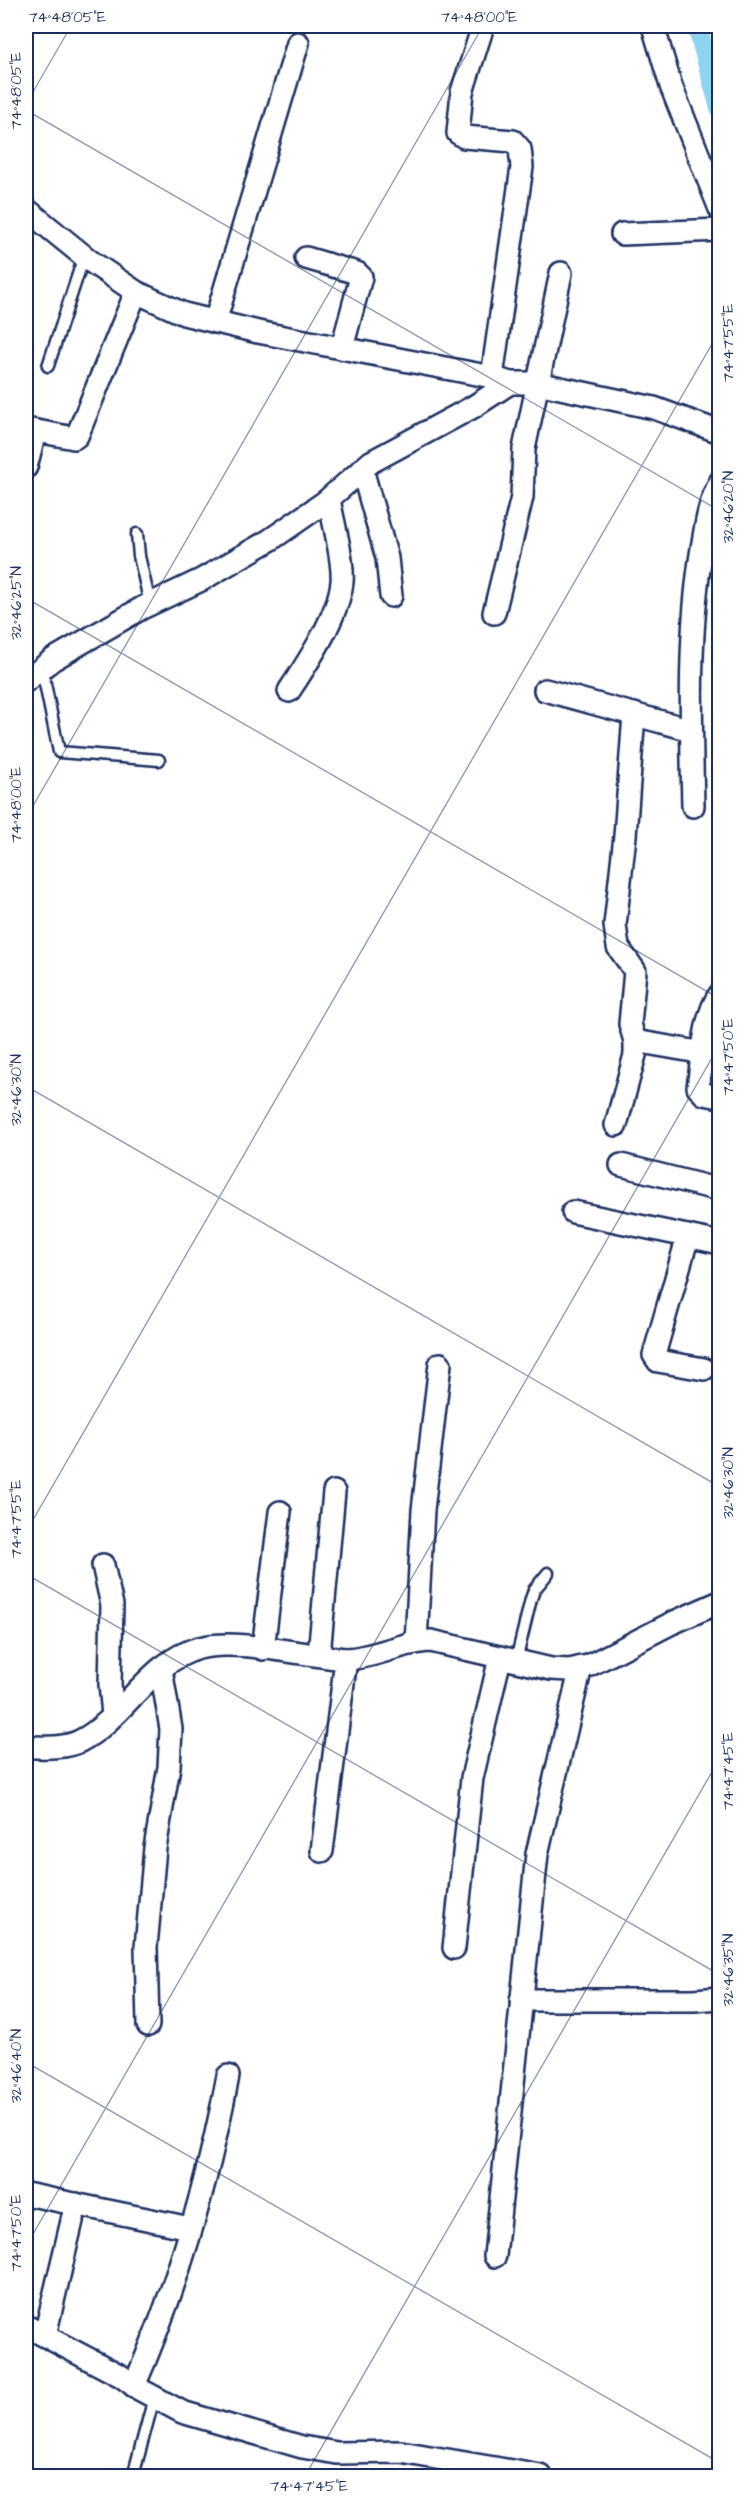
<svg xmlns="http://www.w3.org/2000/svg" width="745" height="2502" viewBox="0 0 745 2502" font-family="'Architects Daughter',sans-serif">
<rect width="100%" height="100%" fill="#fff"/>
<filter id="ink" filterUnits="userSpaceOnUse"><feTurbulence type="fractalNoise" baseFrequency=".0167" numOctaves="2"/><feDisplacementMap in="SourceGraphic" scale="12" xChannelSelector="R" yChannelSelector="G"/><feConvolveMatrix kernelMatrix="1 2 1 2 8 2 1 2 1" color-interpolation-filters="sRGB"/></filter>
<g filter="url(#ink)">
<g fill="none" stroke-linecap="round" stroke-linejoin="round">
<!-- canal -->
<path stroke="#8ed3ef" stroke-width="20" d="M697,26L720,108"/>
<defs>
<g id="lane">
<path d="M48,366L84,256"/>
<path d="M137,534L139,556L150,604"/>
<path d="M42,669L59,752L159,760"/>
<path d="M516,1661L531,1599L534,1590L548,1573"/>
<path d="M133,2476L154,2398"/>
</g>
<g id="street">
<path d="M483,26L462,92L458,133L464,137L513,141L520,149L522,167L492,377"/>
<path d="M653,26L671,86L720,209"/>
<path d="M26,209L90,261L136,292L184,314L258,332L492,377L510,383"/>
<path d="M622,234L720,230"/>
<path d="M306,258L357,273L361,277L342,348"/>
<path d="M215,322L298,43"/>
<path d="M26,429L74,438L77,436L136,292"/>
<path d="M26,467L35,432"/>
<path d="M362,469L387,558L391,596"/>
<path d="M494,613L522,497L524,449L561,273"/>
<path d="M26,681L52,660L142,608L201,580L270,540L325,502L371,462L473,407L510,383H537L654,408L720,432"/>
<path d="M545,690L691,730"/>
<path d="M289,691C308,662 338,617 342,582C344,560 333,522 329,499"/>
<path d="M693,806C691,720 688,633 702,548C706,525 709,503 720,482"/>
<path d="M720,994C704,1014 702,1062 698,1087L704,1094L720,1097"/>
<path d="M635,1041L704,1053"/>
<path d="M616,1125L635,1055V1041L630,1024L635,971L618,947L615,925L625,836L634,714"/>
<path d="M621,1165L720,1190"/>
<path d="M573,1212L720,1243"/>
<path d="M688,1236L654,1355L658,1361L704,1369"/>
<path d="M103,1565L112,1605L110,1684L113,1715"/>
<path d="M416,1642L423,1510L440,1364"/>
<path d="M263,1649L280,1512"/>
<path d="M319,1655L334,1492"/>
<path d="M26,1747C43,1747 64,1749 80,1741C125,1718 148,1662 199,1648C237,1638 306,1656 346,1659C375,1658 401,1642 431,1641L551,1669L569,1670L588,1666L672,1623L720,1602"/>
<path d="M322,1851L346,1659"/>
<path d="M454,1948L472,1778L500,1658"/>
<path d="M521,2000H694L720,1998"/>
<path d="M148,2025L146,1947L155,1848L169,1767L171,1729L161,1669"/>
<path d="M26,2194L190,2228"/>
<path d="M495,2256L537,1854L581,1667"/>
<path d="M26,2326L121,2376L139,2389L182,2412L302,2447L337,2453L401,2452L541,2476"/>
<path d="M45,2335L76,2204"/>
<path d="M134,2386C177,2288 208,2182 228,2076"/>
</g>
</defs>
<!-- lane casing -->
<use href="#lane" stroke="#1b2f5e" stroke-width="15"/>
<!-- street casing -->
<use href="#street" stroke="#1b2f5e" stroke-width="26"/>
<!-- lane -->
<use href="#lane" stroke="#fff" stroke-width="10"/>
<!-- street -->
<use href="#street" stroke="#fff" stroke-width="21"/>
</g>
</g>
<!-- ticks -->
<path fill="none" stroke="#1b2f5e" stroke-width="1.5" stroke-opacity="0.45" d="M26,104L71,26M26,110L720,511M26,598L720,999M26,818L483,26M26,1086L720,1487M26,1532L720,330M26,1574L720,1975M26,2062L720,2463M26,2246L720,1044M305,2476L720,1758M717,2476L720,2472"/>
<!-- margin -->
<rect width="745" height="2502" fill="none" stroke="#fff" stroke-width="66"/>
<rect x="33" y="33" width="679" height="2436" fill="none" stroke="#1b2f5e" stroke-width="2"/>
<g font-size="15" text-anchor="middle" fill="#1b2f5e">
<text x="67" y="22">74°48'05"E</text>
<text x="479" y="22">74°48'00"E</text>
<text transform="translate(16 91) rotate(-90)" y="5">74°48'05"E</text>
<text transform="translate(728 343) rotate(-90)" y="5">74°47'55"E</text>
<text transform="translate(728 507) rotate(-90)" y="5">32°46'20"N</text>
<text transform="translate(16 603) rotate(-90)" y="5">32°46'25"N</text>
<text transform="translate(16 805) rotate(-90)" y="5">74°48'00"E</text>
<text transform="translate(728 1057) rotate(-90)" y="5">74°47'50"E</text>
<text transform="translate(16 1090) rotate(-90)" y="5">32°46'30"N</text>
<text transform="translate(728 1483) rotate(-90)" y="5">32°46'30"N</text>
<text transform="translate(16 1519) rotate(-90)" y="5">74°47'55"E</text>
<text transform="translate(728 1771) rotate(-90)" y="5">74°47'45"E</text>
<text transform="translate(728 1970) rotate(-90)" y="5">32°46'35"N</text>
<text transform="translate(16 2066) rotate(-90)" y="5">32°46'40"N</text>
<text transform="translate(16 2233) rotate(-90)" y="5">74°47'50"E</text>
<text x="309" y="2491">74°47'45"E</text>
</g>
</svg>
